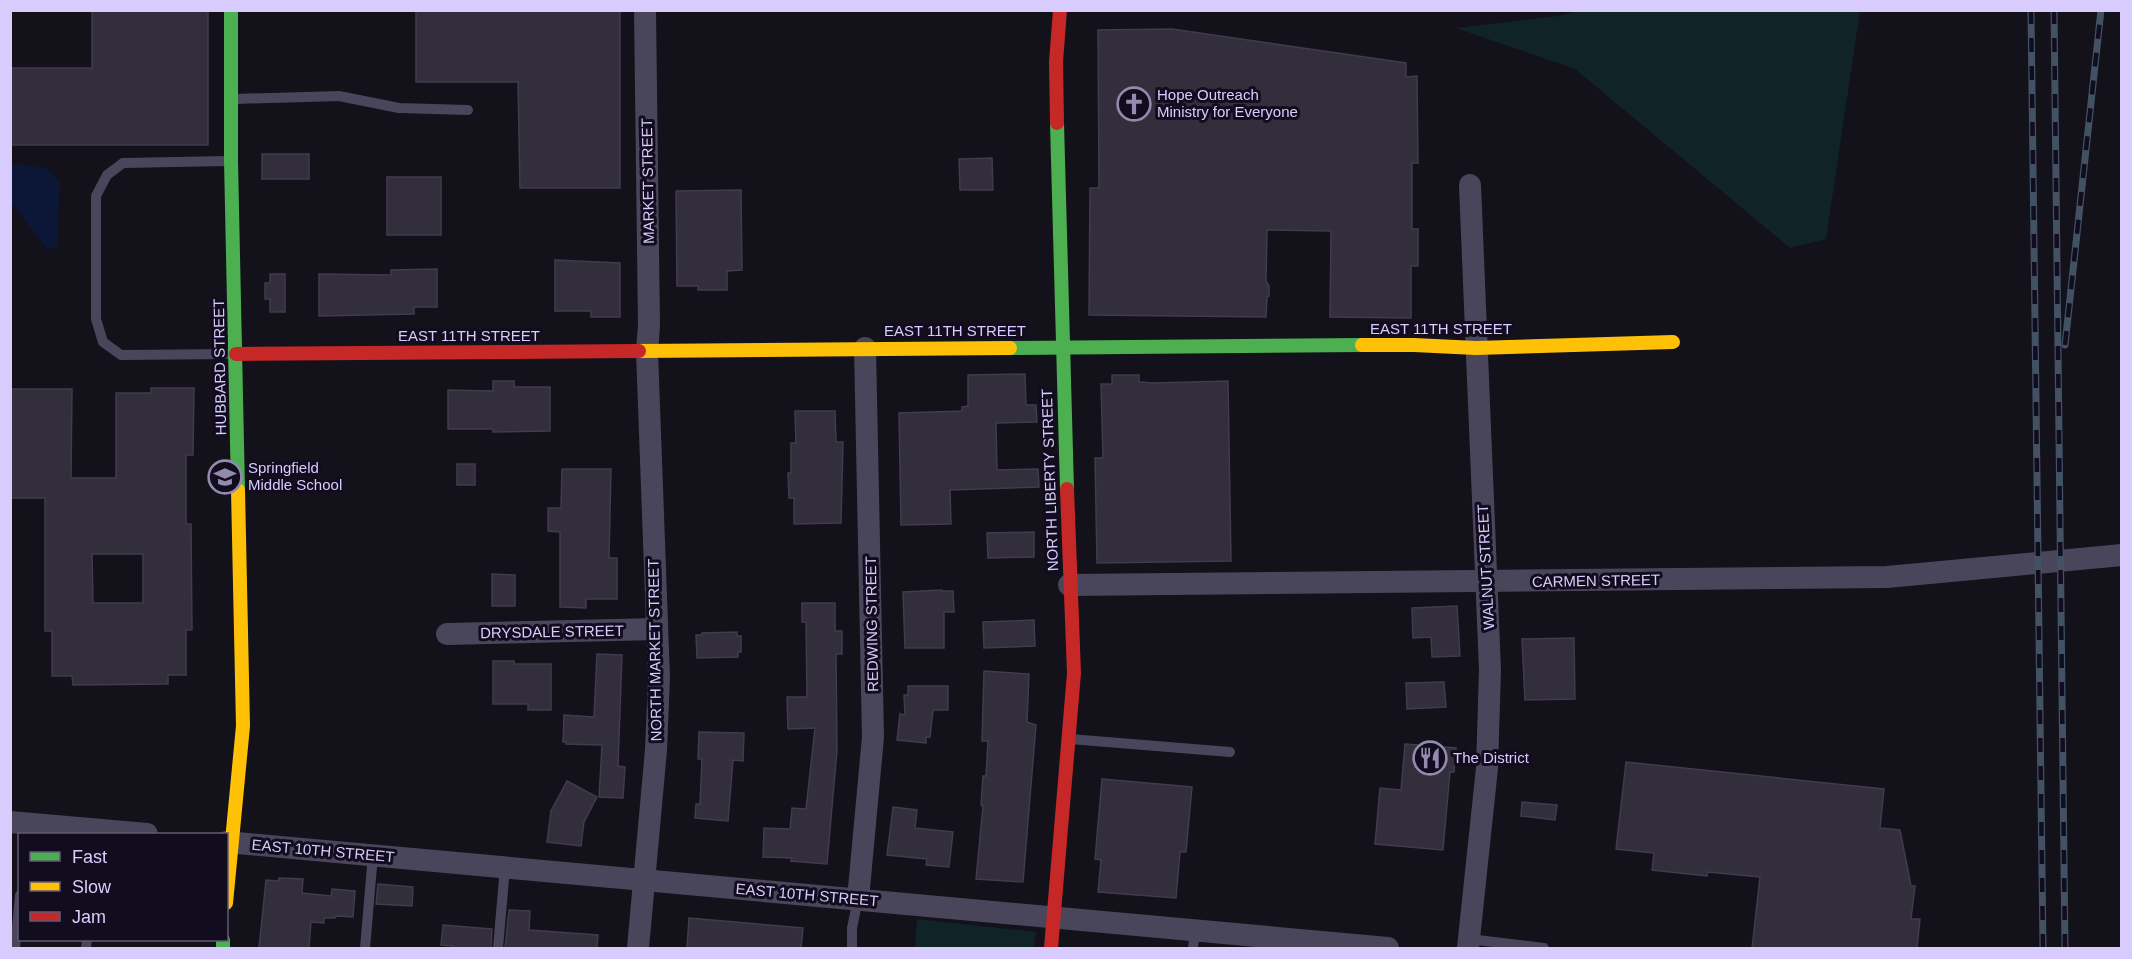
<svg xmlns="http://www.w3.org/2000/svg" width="2132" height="959" viewBox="0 0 2132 959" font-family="Helvetica,sans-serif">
<rect width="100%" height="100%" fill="#13111a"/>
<!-- green -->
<g fill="#102326">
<path d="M1576,11H1860L1826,239L1790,248L1575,69L1456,28L1558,16Z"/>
<path d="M917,919L1036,932L1034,948H915Z"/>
</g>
<!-- water -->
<path fill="#0c1636" d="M22,164L48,169L60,182L57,247L47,249L11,202V165Z"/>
<!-- building -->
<g fill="#322e3c" stroke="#413b4e" stroke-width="1.5" fill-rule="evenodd">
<path d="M92,10H208V145H10V68H92Z"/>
<path d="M416,10H620V188H520L518,82H416Z"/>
<path d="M1172,29L1406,63V77L1417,76L1418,163H1412V229H1418V266H1411V318L1330,317L1331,231L1267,230L1266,281L1269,286V296L1267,297L1266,317L1089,315L1090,188H1099L1098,30Z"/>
<rect x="262" y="154" width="47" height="25"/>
<path d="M992,158L993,190H960L959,159Z"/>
<rect x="387" y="177" width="54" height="58"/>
<path d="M741,190L742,270L727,271V290H698V286H677L676,191Z"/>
<path d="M555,260L620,263V317H591V311H555Z"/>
<path d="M437,269V307H414V314L319,316V274L391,275V270Z"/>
<path d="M270,274H285V312H270V299H265V283H270Z"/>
<path d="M1025,374L1026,405H1036L1037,422L996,423L997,470L1038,469L1039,487L950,490L951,524L901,525L899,413L962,411V407L968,406V375Z"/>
<path d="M1112,375H1139V382L1154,383L1228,381L1231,561L1097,563L1095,458H1103L1101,384H1112Z"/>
<path d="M493,381H514V387H550V431L493,432V429H448V390L493,391Z"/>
<path d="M151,388H194L193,455H186V524H191L192,630H186V675H168V684L73,685L72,676H52V631H45V498H10V389H72L71,478H116V393H151ZM92,554H143V603H93Z"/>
<path d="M795,411H835L836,442H843L841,523L794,524V498H789L788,473H791V443H796Z"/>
<rect x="457" y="464" width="18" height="21"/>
<path d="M562,469H611L609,558H617V599H586V608L560,607V532L548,531V508H561Z"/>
<path d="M1034,532V557L988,558L987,533Z"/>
<path d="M492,574L515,575V606H492Z"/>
<path d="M942,590V591H953L954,612H944V648H905L903,592Z"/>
<path d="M802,603H835V631H842V654H836L837,750L827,864L791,861L792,858L763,857L764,828L790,829L792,808L806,809L815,728L788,729L787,697H807L806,622H802Z"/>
<path d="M1457,606L1460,656L1432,657L1431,637L1413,638L1412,608Z"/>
<path d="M1034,620L1035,646L984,648L983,622Z"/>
<path d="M737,632V636H741V652H738V657L697,658L696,635H702V633Z"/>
<path d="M1574,638L1575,699L1525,700L1522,639Z"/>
<path d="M597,654L622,655L618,766L625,767L623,798L599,797L602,745L566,744V742H563L564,715L594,717Z"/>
<path d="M493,661H514V664H551V710H528V704H493Z"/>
<path d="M984,671L1029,674L1027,722L1036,725L1023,882L976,879L983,806L981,805L983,776H986L988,741H982Z"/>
<path d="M1444,682L1446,707L1407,709L1406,683Z"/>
<path d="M908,686H948V710H933L930,737H926V743L897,740L900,714L905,715L904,695H908Z"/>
<path d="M699,732L744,733L743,761L733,760L728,821L695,818L696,804H700L702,759H698Z"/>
<path d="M1405,744L1456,748L1454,772H1450L1443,850L1375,844L1380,788L1401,790Z"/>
<path d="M1626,762L1884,789L1880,828L1900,830L1911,886H1915L1911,919H1920L1917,948H1752L1760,877L1708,872L1707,876L1652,870L1654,853L1616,849Z"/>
<path d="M1102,779L1192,787L1186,852H1180L1176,898L1098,892L1101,860L1095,859Z"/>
<path d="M567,781L597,797L584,822L581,846L547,842L551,811Z"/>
<path d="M1522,802L1557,805L1555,820L1521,816Z"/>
<path d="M893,807L917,810L915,828L953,832L949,867L926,865L927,859L887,855Z"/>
<path d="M279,878L303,879L302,893L331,896L332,889L355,891L353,917L336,916L335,918H324V923L311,922L309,948H259L266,880L278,881Z"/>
<path d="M378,884L413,887L412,906L376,904Z"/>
<path d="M509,910L530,911L529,930L598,935L597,948H505Z"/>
<path d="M689,918L803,928L801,948H687Z"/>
<path d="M443,925L492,929L491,948H453V946L441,945Z"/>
</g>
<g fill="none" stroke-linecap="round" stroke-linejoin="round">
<!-- lane -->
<g stroke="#49465b" stroke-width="10">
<path d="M234,99L339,96L399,108L468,110"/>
<path d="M228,161L123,163L107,175L96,196V319L103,342L121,355L232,354"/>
<path d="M1070,739L1230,752"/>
<path d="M1469,939L1544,948"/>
<path d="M15,948L20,895"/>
<path d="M86,948L87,940"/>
<path d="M365,948L373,855"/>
<path d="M498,948L505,867"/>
<path d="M852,948V928L858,899"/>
<path d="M1193,948L1195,931"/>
</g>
<!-- street -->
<g stroke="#49465b" stroke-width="22">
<path d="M1069,585L1887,577L2122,555"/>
<path d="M447,634L657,629"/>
<path d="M10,822L147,834"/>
<path d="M226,842L1388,948"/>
<path d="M858,899L873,737L865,348"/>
<path d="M638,948L656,750L659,678L647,351L649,326L645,10"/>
<path d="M1468,948L1487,768L1490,670L1470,185"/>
</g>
<!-- fast -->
<g stroke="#4caf50" stroke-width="14">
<path d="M231,10V161L238,490"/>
<path d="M1057,123L1067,489"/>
<path d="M1010,348L1362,345"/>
<path d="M223,940V948"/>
</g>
<!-- slow -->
<g stroke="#ffc107" stroke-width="14">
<path d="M1362,345H1414L1476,348L1673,342"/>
<path d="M639,351L1010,348"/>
<path d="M226,903L243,726L238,490"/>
</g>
<!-- jam -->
<g stroke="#c62828" stroke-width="14">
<path d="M1057,123L1056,62L1060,10"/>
<path d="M236,354L639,351"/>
<path d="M1051,948L1074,673L1067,489"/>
</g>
<defs>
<g id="rail">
<path d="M2031,10L2043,948"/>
<path d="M2054,10L2065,948"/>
<path d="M2065,345L2101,10"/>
</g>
</defs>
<!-- rail casing -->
<use href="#rail" stroke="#425264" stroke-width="7"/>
<!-- rail -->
<use href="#rail" stroke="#120d1e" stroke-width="4.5" stroke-dasharray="14" stroke-linecap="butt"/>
</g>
<!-- icons -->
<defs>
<symbol id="church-ring" viewBox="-11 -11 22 22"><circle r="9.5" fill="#120d1e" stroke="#928bae" stroke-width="1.5"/><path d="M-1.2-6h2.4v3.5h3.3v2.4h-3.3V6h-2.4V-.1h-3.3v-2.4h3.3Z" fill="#928bae"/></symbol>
<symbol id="school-ring" viewBox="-11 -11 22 22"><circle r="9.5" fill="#120d1e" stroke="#928bae" stroke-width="1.5"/><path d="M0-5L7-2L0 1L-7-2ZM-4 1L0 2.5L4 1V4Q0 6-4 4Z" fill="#928bae"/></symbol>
<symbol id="restaurant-ring" viewBox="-11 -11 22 22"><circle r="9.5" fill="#120d1e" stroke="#928bae" stroke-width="1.5"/><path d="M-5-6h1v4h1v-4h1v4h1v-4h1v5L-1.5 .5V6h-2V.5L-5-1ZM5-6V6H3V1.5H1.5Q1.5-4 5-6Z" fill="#928bae"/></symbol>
</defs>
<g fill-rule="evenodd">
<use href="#church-ring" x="1115" y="85" width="38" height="38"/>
<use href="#school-ring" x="206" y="458" width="38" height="38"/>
<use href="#restaurant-ring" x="1411" y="739" width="38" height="38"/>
</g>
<g text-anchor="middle" stroke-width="6" stroke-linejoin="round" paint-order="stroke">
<!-- poi labels -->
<g font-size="15" fill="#d7ccfd" stroke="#120d1e" text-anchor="start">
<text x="1157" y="100">Hope Outreach<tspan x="1157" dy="17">Ministry for Everyone</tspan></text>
<text x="248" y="473">Springfield<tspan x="248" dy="17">Middle School</tspan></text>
<text x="1453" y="763">The District</text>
</g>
<!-- street labels -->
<g font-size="15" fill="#d7ccfd" stroke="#120d1e">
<text transform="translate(648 181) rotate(-91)" y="5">MARKET STREET</text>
<text x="1441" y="334">EAST 11TH STREET</text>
<text x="955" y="336">EAST 11TH STREET</text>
<text x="469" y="341">EAST 11TH STREET</text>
<text transform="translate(220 367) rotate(-91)" y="5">HUBBARD STREET</text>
<text transform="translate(1050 480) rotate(-92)" y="5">NORTH LIBERTY STREET</text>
<text transform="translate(1486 567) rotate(-93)" y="5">WALNUT STREET</text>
<text transform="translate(1596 581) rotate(-1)" y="5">CARMEN STREET</text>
<text transform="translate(872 624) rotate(-91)" y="5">REDWING STREET</text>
<text transform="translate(552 632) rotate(-1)" y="5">DRYSDALE STREET</text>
<text transform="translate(655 650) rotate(-91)" y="5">NORTH MARKET STREET</text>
<text transform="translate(323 851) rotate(5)" y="5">EAST 10TH STREET</text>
<text transform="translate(807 895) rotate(5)" y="5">EAST 10TH STREET</text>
</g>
</g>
<!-- border -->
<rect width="2132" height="959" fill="none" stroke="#d7ccfd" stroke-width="24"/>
<!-- legend -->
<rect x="18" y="833" width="210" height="108" fill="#120d1e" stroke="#615977" stroke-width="1.5"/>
<rect x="30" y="852" width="30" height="9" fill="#4caf50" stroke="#615977" stroke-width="1.5"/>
<text x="72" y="863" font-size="18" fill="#d7ccfd">Fast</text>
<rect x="30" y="882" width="30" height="9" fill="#ffc107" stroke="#615977" stroke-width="1.5"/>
<text x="72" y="893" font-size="18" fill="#d7ccfd">Slow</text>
<rect x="30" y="912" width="30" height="9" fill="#c62828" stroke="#615977" stroke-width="1.5"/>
<text x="72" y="923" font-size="18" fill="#d7ccfd">Jam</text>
</svg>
